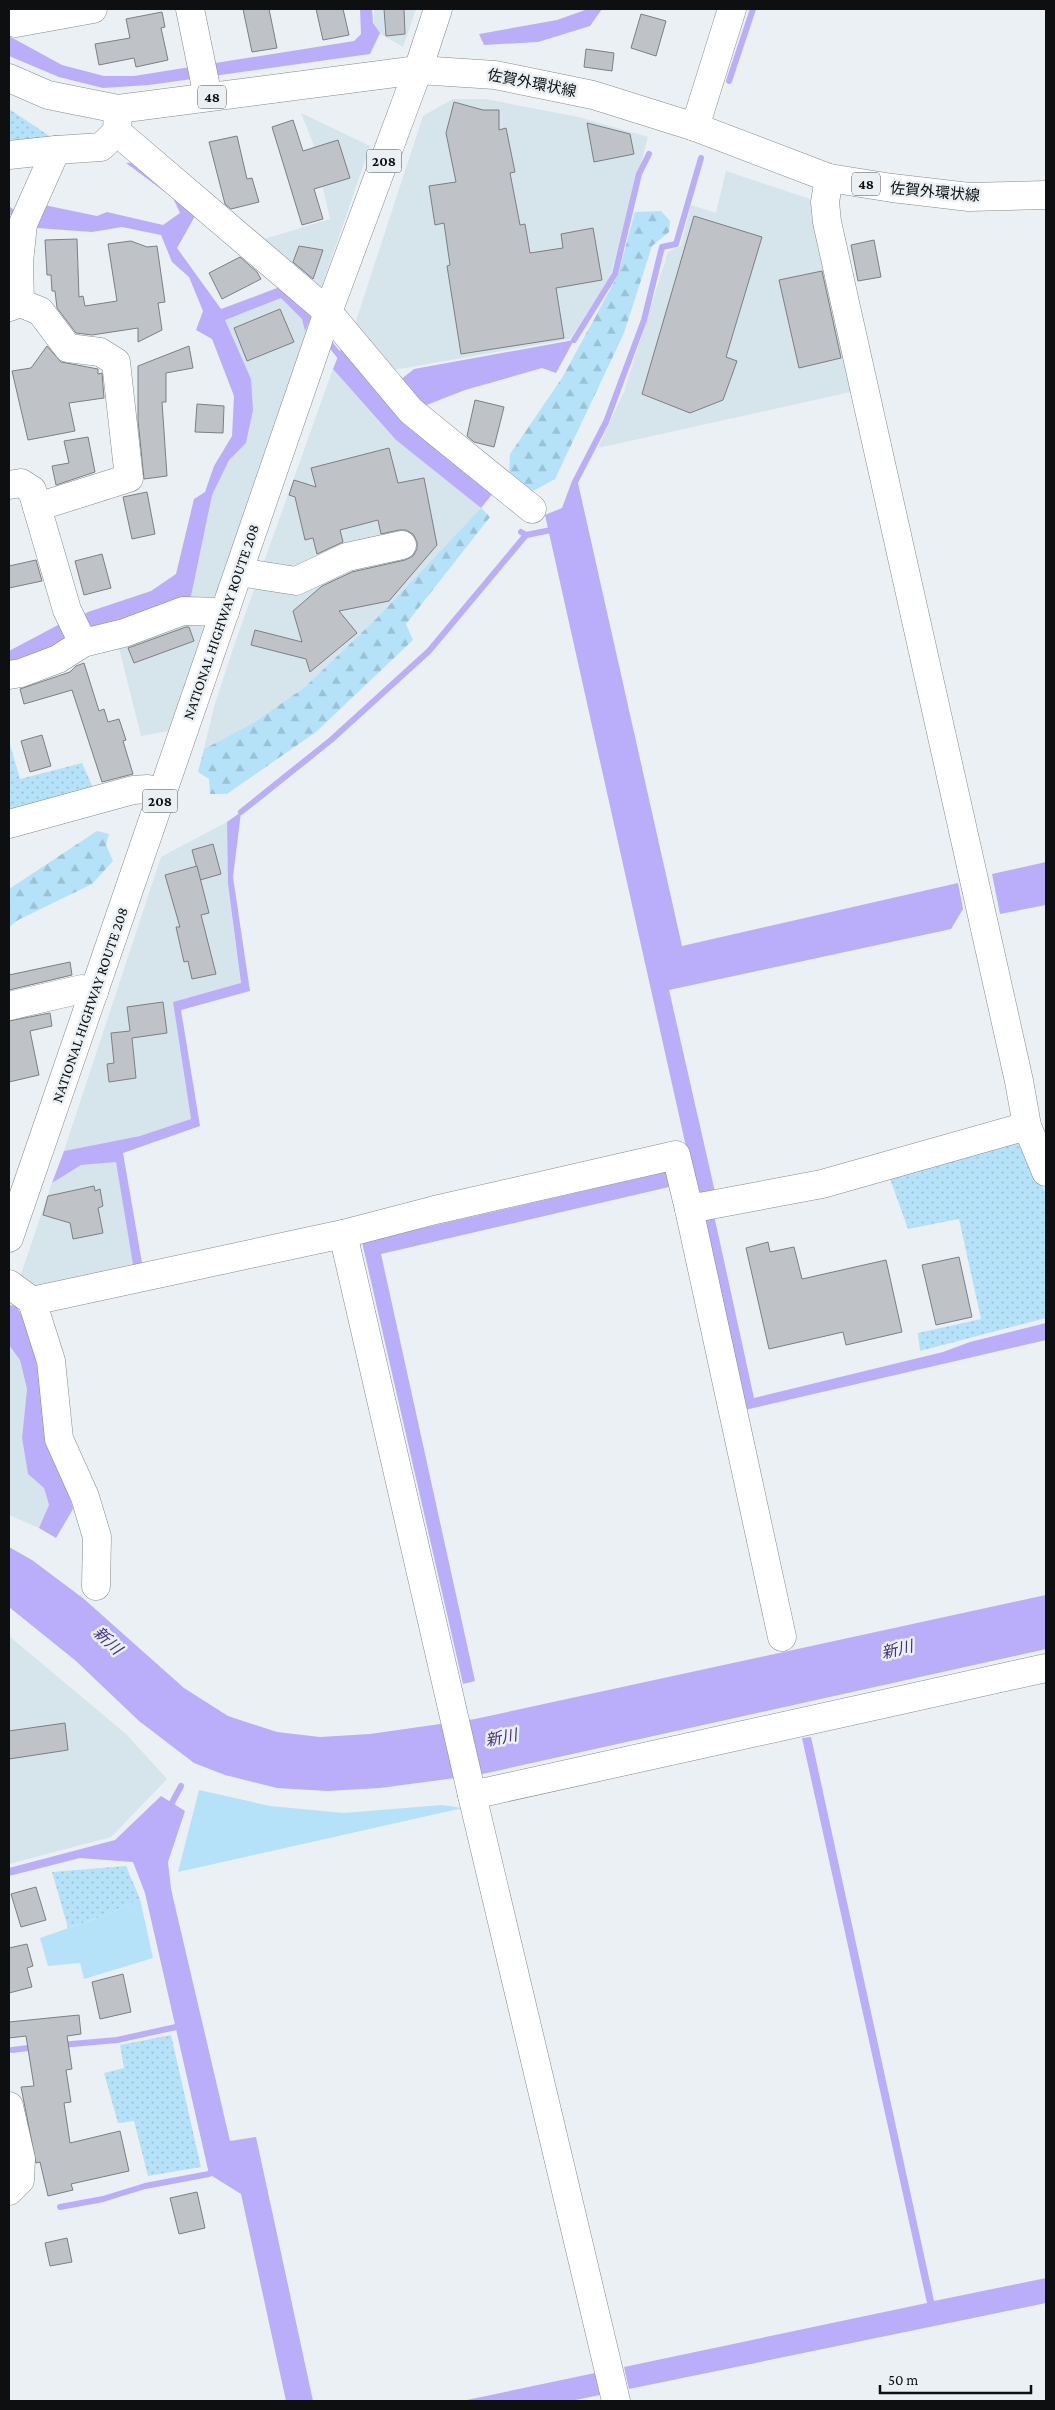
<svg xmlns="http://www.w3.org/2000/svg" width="1055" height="2410" viewBox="0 0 1055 2410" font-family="'Crimson Pro','Noto Sans JP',serif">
<defs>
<pattern id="forest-firs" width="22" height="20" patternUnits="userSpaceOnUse" patternTransform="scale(1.25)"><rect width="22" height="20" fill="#b6e2f9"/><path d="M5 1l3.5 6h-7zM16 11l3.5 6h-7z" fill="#9bc1d4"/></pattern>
<pattern id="park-dots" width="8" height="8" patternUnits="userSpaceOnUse" patternTransform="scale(1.25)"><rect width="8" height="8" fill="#b6e2f9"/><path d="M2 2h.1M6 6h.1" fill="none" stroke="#9bc1d4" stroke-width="1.8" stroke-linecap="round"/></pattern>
</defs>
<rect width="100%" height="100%" fill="#eaf0f3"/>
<!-- built -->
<g fill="#d6e4eb">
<path d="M374,9H416L403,47L374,30Z"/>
<path d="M453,99H485L578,117L648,137L610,277L570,339L388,371L354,327L423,116Z"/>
<path d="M301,113L370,146L169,731L141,736L117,640L175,618L201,504L243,433L215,320L302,282L258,241L330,219L313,143Z"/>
<path d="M726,171L810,199L855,391L598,448L624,392L668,252L681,246L691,205L716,213Z"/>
<path d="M333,369L396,440L481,508L377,618L305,687L255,722L204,749L214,707L235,643Z"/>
<path d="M227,822L228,884L241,984L173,1002L191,1119L140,1136L64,1151L161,857Z"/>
<path d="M116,1161L134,1271L36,1291L25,1286L21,1274L52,1183L81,1165Z"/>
<path d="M9,1345L20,1360L27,1389L22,1438L28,1474L44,1488L49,1506L39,1528L9,1515Z"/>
<path d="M9,1636L127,1735L167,1779L111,1837L9,1864Z"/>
</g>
<!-- grass -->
<g fill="#b6e2f9">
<path d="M199,1790L270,1806L344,1813L442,1805L463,1808L178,1872Z"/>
<path d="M140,1899L153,1958L84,1979L80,1963L48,1966L40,1938L106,1915Z"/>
</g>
<!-- forest -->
<g fill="url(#forest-firs)">
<path d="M661,211L670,221L669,232L652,246L624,333L555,479L533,491L509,477L510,454L562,378L618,275L635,212Z"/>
<path d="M481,508L490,517L406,624L413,640L316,732L227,794H210L209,779L198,772L204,749L255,722L305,687L377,618Z"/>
<path d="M97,831L109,834L106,845L113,861L92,884L18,920L9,927V889Z"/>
</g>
<!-- park -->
<g fill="url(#park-dots)">
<path d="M9,109L57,141L9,148Z"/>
<path d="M9,741L20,779L82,763L95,792L9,814Z"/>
<path d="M1019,1134L1046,1194V1318L920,1351L918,1333L981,1319L959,1219L908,1229L888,1173Z"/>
<path d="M126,1866L140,1899L106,1915L68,1928L52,1872Z"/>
<path d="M171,2035L201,2167L148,2176L134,2121L118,2123L104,2073L124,2068L120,2045Z"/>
</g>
<!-- water -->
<g fill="#baaefb">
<path d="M360,9H372L373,23L380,33L370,54L149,85L103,88L59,77L9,56V36L62,65L104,76H134L354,41L361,34Z"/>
<path d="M588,9H602L590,26L538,42L484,45L479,34L557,20Z"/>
<path d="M143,162L199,209L177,248L221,309L285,285L313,313L305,331L302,319L281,298L225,320L251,379L253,410L246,443L229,460L212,495L191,596C129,617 70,643 9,665V651L58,625L69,624L88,612L151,591L176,574L194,499L205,492L214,466L232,436L234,396L212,339L196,330L203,311L189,277L172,262L161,235L122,227L92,232L37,228L44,205L97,216L107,212L163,225L180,213L173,198L126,163Z"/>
<path d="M574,340L556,373L542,368L465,390L424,406L399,381L414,369Z"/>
<path d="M343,344L494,492L481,508L396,440L333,369Z"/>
<path d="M572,481L578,483L682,946L958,883L963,909L951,929L669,990L715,1192L697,1196L545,515L562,508Z"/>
<path d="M241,812L233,877L250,991L181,1010L200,1126L123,1153L142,1263L134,1271L116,1162L81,1165L52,1183L64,1151L140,1136L191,1119L173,1002L241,983L228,884L227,822Z"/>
<path d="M1046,862V905L1000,914L992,874Z"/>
<path d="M666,1172L669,1187L381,1254L475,1681L463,1684L362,1242Z"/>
<path d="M714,1215L754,1398L943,1352L970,1342L1046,1323V1340L745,1410L700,1220Z"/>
<path d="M9,1305L16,1306L31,1330L41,1387L73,1509L56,1538L39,1528L49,1505L44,1488L28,1474L22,1438L27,1389L20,1360L9,1345Z"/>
<path d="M9,1547L32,1560L84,1599L184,1688L228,1716L277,1732L320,1737L370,1734L475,1719L1046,1595V1649L478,1775L380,1788L327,1791L277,1788L225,1775L194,1763L139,1721L76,1661L9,1607Z"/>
<path d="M811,1737L934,2301L1046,2278V2303L629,2389L624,2367L927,2303L802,1738Z"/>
<path d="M161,1796L185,1811L168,1862L171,1889L230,2141L256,2137L313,2401H286L241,2194L209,2174L145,1893L133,1862L80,1858L9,1876V1868L115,1840Z"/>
<path d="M595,2373L600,2395L570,2401H462Z"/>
</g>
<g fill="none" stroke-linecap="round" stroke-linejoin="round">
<!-- stream -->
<g stroke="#baaefb" stroke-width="6">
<path d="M729,81L753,9"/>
<path d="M9,210L12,212"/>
<path d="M326,339L343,360"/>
<path d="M574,340L615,274L639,174L649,154"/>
<path d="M574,490L575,482L606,422L644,320L662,247L676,244L701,158"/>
<path d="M521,532L526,535L556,529"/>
<path d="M241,812L331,740L429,651L526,535"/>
<path d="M168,1810L181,1786"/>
<path d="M60,2045L117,2040L176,2027"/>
<path d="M12,2050L36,2047"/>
<path d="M60,2207L103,2199L145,2186L209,2174"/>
</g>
</g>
<!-- building -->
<g fill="#bfc2c7" stroke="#7c7f83">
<path d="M243,9H269L277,48L252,52Z"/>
<path d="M316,9H343L349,35L323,40Z"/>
<path d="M384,9H404L405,34L386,36Z"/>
<path d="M162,12L165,27L161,28L168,60L136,67L134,58L99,65L95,44L130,38L126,19Z"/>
<path d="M641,14L666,21L656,56L631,48Z"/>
<path d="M586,49L614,53L612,71L584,67Z"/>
<path d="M454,102L483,110H499V130L506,128L515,172L510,173L520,225L525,224L530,253L563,248L561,234L593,228L602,280L556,288L564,338L461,354L447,266L450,265L444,223L435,225L429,186L456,182L446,133Z"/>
<path d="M293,120L303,151L338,140L350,178L314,189L323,219L302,225L272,127Z"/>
<path d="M587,123L630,134L634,154L594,162Z"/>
<path d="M237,136L247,179L252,178L259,202L231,209L225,204L209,142Z"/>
<path d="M694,216L762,237L726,357L737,361L723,400L690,413L642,394Z"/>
<path d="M77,239L79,297L83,296L85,306L117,301L108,244L131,241L147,247L157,246L165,302L158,303L162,330L138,342V328L92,335L76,333L57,308L55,291H52L51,275H47L45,240Z"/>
<path d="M874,240L881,277L858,281L851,245Z"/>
<path d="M299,246L323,250L313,279L293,262Z"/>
<path d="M240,257L257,272L261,279L222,299L209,273Z"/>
<path d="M822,271L841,358L799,368L779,280Z"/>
<path d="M280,309L294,342L247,361L234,328Z"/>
<path d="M47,346L61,362L98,369V374L102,373L104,398L69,403L75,431L28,440L12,371L31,368Z"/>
<path d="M189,346L193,368L166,373V402H162L167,476L144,479L138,420V366Z"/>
<path d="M475,400L504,407L494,447L474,442L467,436Z"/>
<path d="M197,404L224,406L223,433L195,432Z"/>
<path d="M88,437L95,472L56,485L52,466L69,463L64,441Z"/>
<path d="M389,448L398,483L424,478L437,545L389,601L339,611L357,633L310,672L306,659L251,645L255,630L302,642L293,611L322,586L352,572L405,560L413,556L417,549V542L413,534L406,530H399L381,534L378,520L340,530L343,542L317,554L313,538L305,540L295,497L289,495L294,480L316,487L311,468Z"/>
<path d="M147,492L155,534L132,539L123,497Z"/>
<path d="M102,554L111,588L84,595L75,561Z"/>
<path d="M36,560L42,581L9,588V566Z"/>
<path d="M186,627H189L194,641L134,663L128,648Z"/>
<path d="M84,663L99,711L104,709L108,722L119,719L126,740L123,741L133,774L102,782L72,690L24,704L20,689L70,672L76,666Z"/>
<path d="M42,735L51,766L30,772L21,741Z"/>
<path d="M213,844L221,874L200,880L192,850Z"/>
<path d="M197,866L209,913L201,915L216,974L192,979L188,961L184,962L176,927H180L165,875Z"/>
<path d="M70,962L72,975L9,990V975Z"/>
<path d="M163,1002L167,1033L132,1038L136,1078L109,1082L107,1064L114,1063L111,1033L130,1031L127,1007Z"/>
<path d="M50,1013L52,1026L30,1031L39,1075L9,1082V1021Z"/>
<path d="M94,1186L95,1191L100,1189L103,1206L98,1208L103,1233L73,1239L70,1223L43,1215L48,1196Z"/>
<path d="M768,1242L770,1252L794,1247L802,1279L886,1260L902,1332L846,1345L843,1332L769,1349L746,1248Z"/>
<path d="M959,1257L972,1317L936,1325L922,1265Z"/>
<path d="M65,1723L68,1750L9,1759V1731Z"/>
<path d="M36,1887L46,1920L21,1927L11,1894Z"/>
<path d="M27,1944L33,1966L27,1968L32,1987L9,1993V1948Z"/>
<path d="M123,1974L131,2012L100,2019L92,1982Z"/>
<path d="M79,2015L81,2034L67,2036L72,2069L66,2070L71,2102L64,2103L70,2143L120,2131L129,2171L71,2184L73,2190L48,2196L40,2162L36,2163L21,2087L34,2086L26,2036L9,2038V2022Z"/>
<path d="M197,2192L205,2228L179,2234L170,2198Z"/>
<path d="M67,2238L72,2262L50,2266L45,2243Z"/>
</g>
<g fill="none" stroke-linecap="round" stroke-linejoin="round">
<defs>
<g id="minor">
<path d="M190,9L208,97"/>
<path d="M9,16L16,23L93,9"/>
<path d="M118,109L117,132L328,312L411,411L532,509"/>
<path d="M695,127L732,9"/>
<path d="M9,155L56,150"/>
<path d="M829,178L825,202L827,222L1019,1081L1027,1126L1046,1172"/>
<path d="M20,303L40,311L68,348L100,352L116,362L129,478L37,507"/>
<path d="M9,307L20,303L19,262L23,224L56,150L101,147L117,132"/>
<path d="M9,485L21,483L32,490L67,610L83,643"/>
<path d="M239,572L296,581L347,557L402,545"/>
<path d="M9,675L21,673L58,659L83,643L124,633L183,611L225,612"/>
<path d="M9,824L133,790L148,789L163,794"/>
<path d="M9,1006L82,989L94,992"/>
<path d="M689,1209L782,1637"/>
<path d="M343,1234L435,1210L676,1155L689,1209L822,1184L1027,1126"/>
<path d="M9,1284L32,1301L343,1234L472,1795L616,2401"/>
<path d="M32,1301L51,1361L59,1439L85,1497L97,1537L96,1586"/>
<path d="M472,1795L1046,1668"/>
<path d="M9,2106L21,2159L20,2180L9,2191"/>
</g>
<path id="major" d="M9,78L48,95L118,109L418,70L495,75L593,95L695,127L829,178L892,188L969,197L1046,195"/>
<path id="highway" d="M9,1238L328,312L418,70L438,9"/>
</defs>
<!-- minor casing -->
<use href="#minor" stroke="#858b8e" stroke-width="29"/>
<!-- major casing -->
<use href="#major" stroke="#858b8e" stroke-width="29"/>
<!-- highway casing -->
<use href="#highway" stroke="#858b8e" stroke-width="29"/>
<!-- minor -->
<use href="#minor" stroke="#fff" stroke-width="28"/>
<!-- major -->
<use href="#major" stroke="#fff" stroke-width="28"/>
<!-- highway -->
<use href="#highway" stroke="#fff" stroke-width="28"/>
</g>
<g text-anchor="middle" stroke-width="5" stroke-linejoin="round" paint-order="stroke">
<!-- shield labels -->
<g fill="#eaf0f3" stroke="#4f5254" stroke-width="1">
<rect x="198" y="85.5" width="28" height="23" rx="4"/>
<rect x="366.5" y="149.5" width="35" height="23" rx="4"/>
<rect x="852" y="172.5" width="28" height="23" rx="4"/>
<rect x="142.5" y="789.5" width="35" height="23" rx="4"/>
</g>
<g font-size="14" font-weight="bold" fill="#0d0f10">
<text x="212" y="102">48</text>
<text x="384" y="166">208</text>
<text x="866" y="189">48</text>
<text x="160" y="806">208</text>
</g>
<!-- street labels -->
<g font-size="15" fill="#0d0f10" stroke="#eaf0f3">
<text transform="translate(532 83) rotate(11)" y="5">佐賀外環状線</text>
<text transform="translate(935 192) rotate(5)" y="5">佐賀外環状線</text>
<text transform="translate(221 622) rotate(-71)" y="5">NATIONAL HIGHWAY ROUTE 208</text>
<text transform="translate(90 1005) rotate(-71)" y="5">NATIONAL HIGHWAY ROUTE 208</text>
</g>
<!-- water labels -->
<g font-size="16" font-style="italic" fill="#462e85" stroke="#eaf0f3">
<text transform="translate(108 1640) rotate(43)" y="6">新川</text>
<text transform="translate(897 1649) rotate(-13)" y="6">新川</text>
<text transform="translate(501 1737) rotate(-11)" y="6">新川</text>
</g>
</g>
<!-- border -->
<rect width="1055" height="2410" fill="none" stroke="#0d0f10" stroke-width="20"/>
<!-- scale -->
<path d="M880 2385v8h151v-8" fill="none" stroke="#0d0f10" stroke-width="2.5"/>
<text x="888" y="2385" font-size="15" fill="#0d0f10" stroke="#eaf0f3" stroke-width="4" paint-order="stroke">50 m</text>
</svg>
